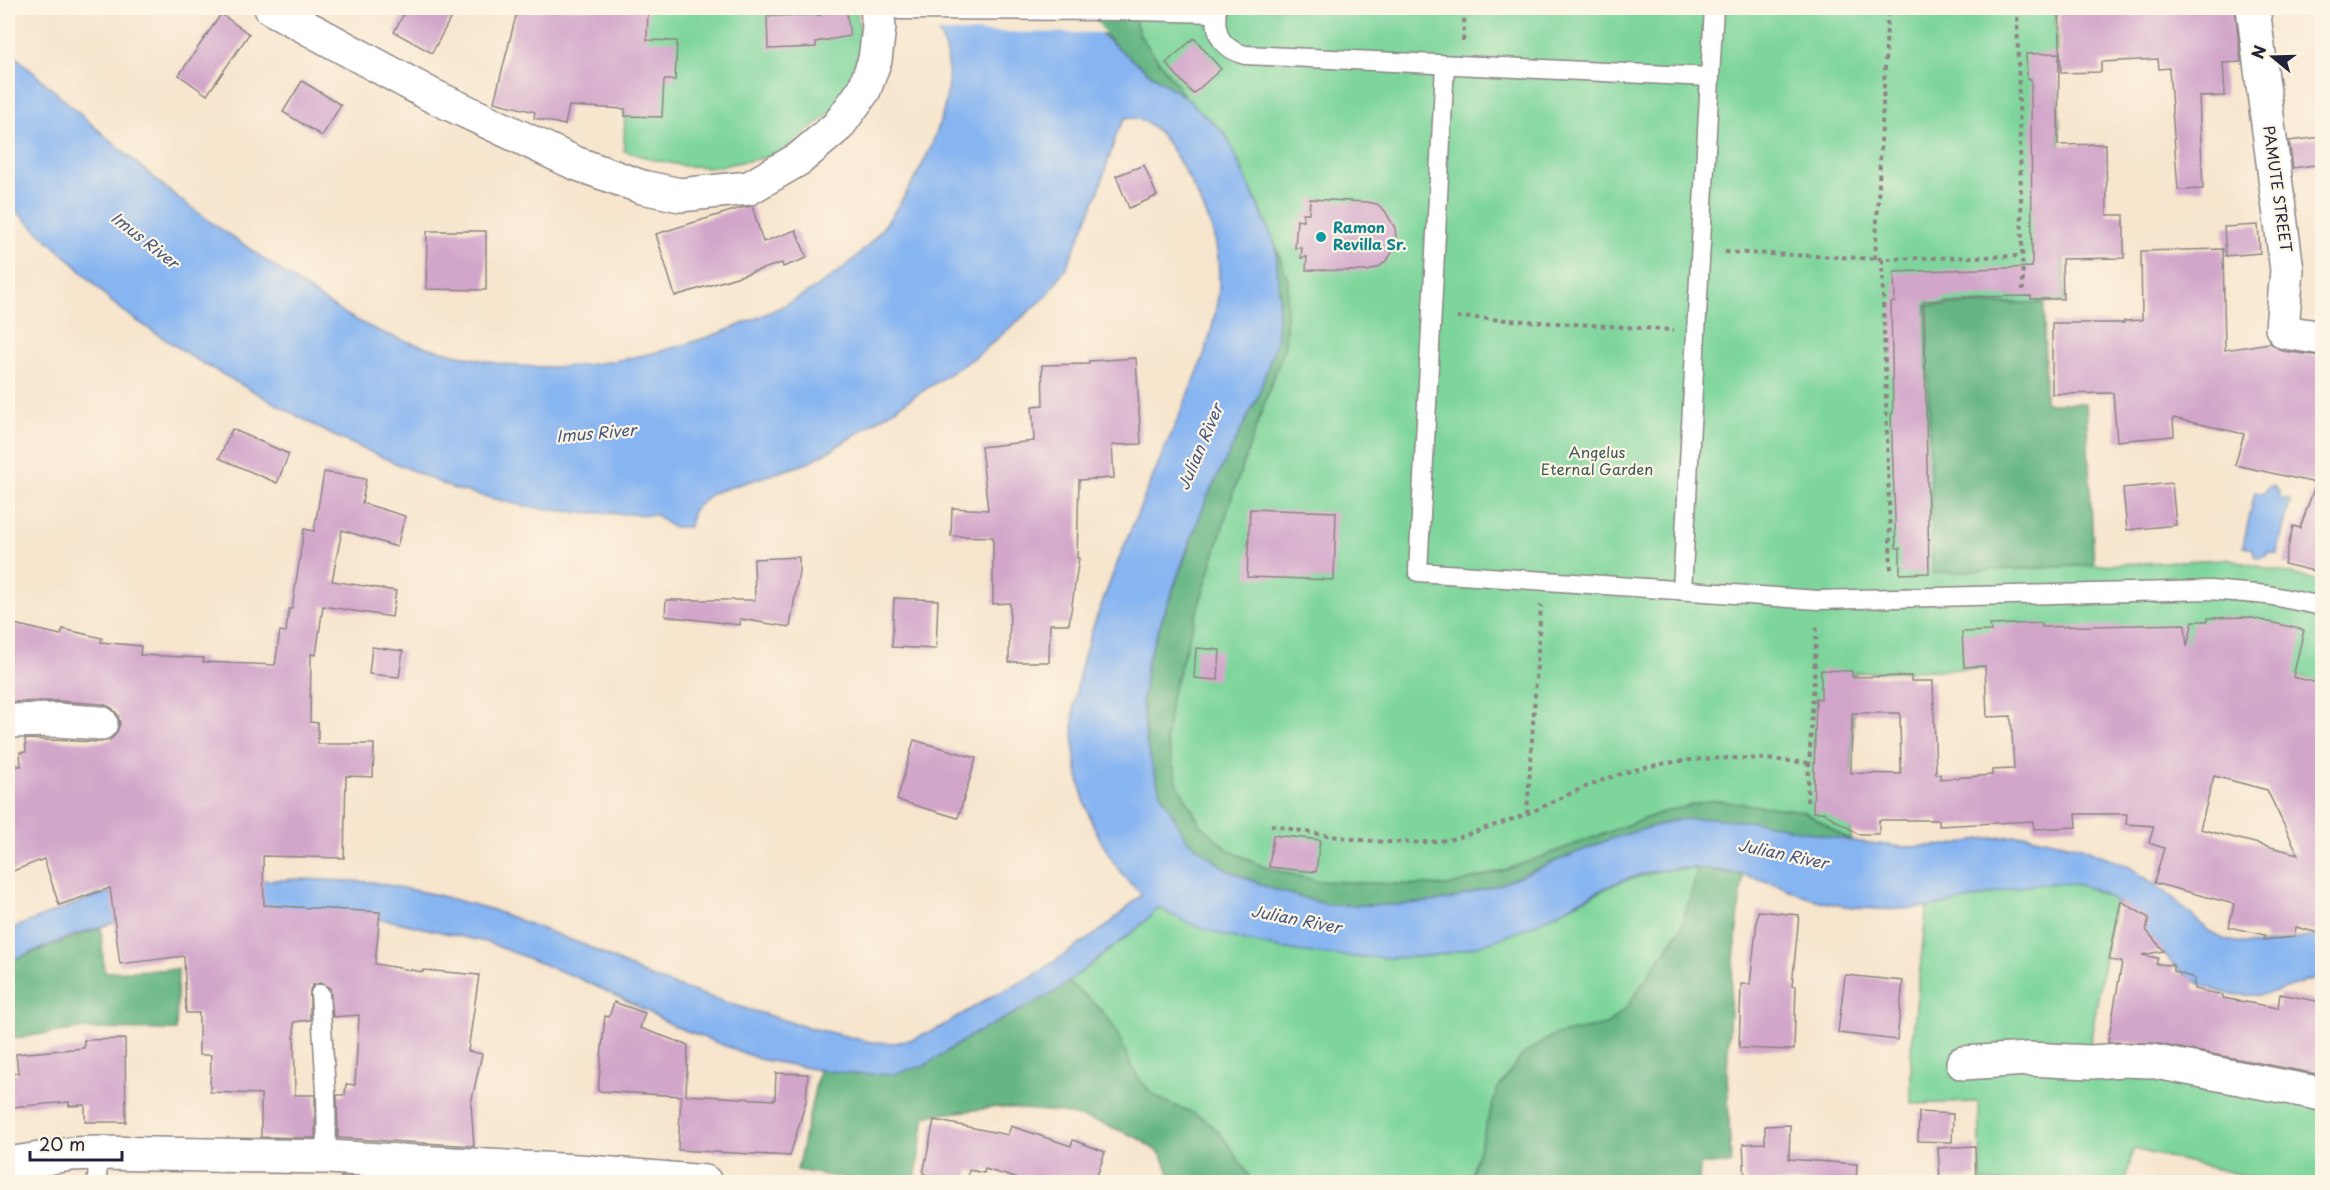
<svg xmlns="http://www.w3.org/2000/svg" width="2330" height="1190" viewBox="0 0 2330 1190" font-family="'Playpen Sans',sans-serif">
<rect width="100%" height="100%" fill="#fcf5e5"/>
<filter id="ink" filterUnits="userSpaceOnUse"><feTurbulence type="fractalNoise" baseFrequency=".0167" numOctaves="2"/><feDisplacementMap in="SourceGraphic" scale="12" xChannelSelector="R" yChannelSelector="G"/><feConvolveMatrix kernelMatrix="1 2 1 2 8 2 1 2 1" color-interpolation-filters="sRGB"/></filter>
<filter id="wash" filterUnits="userSpaceOnUse"><feTurbulence type="fractalNoise" baseFrequency=".008" numOctaves="4" result="noise"/><feDisplacementMap in="SourceGraphic" scale="24" xChannelSelector="R" yChannelSelector="G"/><feGaussianBlur stdDeviation="1.35" result="paint"/><feColorMatrix in="noise" values="0 0 0 0 0 0 0 0 0 0 0 0 0 0 0 0 0 1.4 0 .05"/><feComposite in="paint" operator="in"/></filter>
<g filter="url(#wash)">
<rect width="100%" height="100%" fill="#f7e5cd"/>
<!-- green -->
<g fill="#7dd59b" stroke="#507c6b" stroke-width="1.5">
<path d="M627,8H856L860,29L859,52L846,93L830,113L778,155L715,167L685,166L655,160L624,151Z"/>
<path d="M1130,8H2056L2065,302L1926,305L1933,573L2226,559L2322,581V682L2235,659L1854,673L1851,841L1803,811L1663,812L1505,870L1448,886L1316,881L1264,867L1228,850L1201,825L1178,785L1166,740L1171,697L1234,490L1285,345L1288,280L1267,224L1226,135L1186,98L1141,37Z"/>
<path d="M1698,869L1681,928L1627,1007L1606,1025L1497,1090L1472,1172L1465,1182H1256L1250,1178C1236,1157 1224,1132 1202,1118C1184,1106 1161,1105 1146,1088C1130,1070 1126,1051 1116,1031C1105,1010 1086,996 1068,982L1139,927L1159,907L1171,915L1363,956L1406,957L1445,954L1553,915L1617,883L1663,870Z"/>
<path d="M2064,883L2082,885L2115,900L2086,1067L2322,1100V1182H2272L2133,1149L2125,1182H1981L1979,1102L1911,1104V1052L1927,906L2036,884Z"/>
</g>
<!-- forest -->
<g fill="#66b683" stroke="#446c5f" stroke-width="1.5">
<path d="M1130,8L1141,37L1186,98C1151,74 1114,51 1089,16Z"/>
<path d="M1276,246L1288,280L1285,345L1234,490L1171,697L1166,740L1178,785L1201,825L1228,850L1264,867L1316,881L1448,886L1505,870L1663,812L1713,800L1803,811L1851,841L1759,822L1676,820L1613,838L1498,885L1449,900L1396,905H1328L1272,889L1227,870L1187,840L1160,792L1147,747L1142,702L1147,661L1207,497L1258,396L1275,342L1279,297Z"/>
<path d="M2044,303L2045,403H2086L2094,565L1933,573L1926,305Z"/>
<path d="M1698,869L1743,874L1731,987L1727,1073L1731,1164H1700L1699,1182H1465L1472,1172L1497,1090L1522,1055L1554,1035L1606,1025L1627,1007L1681,928Z"/>
<path d="M101,927L104,972L178,969L176,1030L80,1029L8,1039V962Z"/>
<path d="M1068,982C1086,996 1105,1010 1116,1031C1126,1050 1130,1070 1146,1087C1162,1106 1184,1106 1202,1118C1224,1132 1236,1156 1250,1178L1256,1182H1175L1172,1181L1162,1155L1140,1139L1102,1123L1059,1112L998,1107L925,1116L915,1182H866L797,1170L819,1070L857,1074L924,1066L972,1035L1055,992Z"/>
</g>
<!-- water -->
<g fill="#87b5f1" stroke="#546c96" stroke-width="1.5">
<path d="M1089,16L1104,37L1153,76L1186,98L1226,135L1276,246L1279,297L1276,342L1258,396L1207,497L1184,558L1147,661L1142,702L1147,747L1160,792L1187,840L1227,870L1272,889L1328,905H1396L1449,900L1498,885L1613,838L1676,820L1710,818L1759,822L1851,841L1905,847L1951,845L1981,839L2026,835L2081,847L2128,866L2167,893L2209,931L2225,940L2255,945L2322,935V977C2300,980 2280,994 2257,995C2156,1001 2157,901 2079,885C2044,878 2009,890 1975,898C1939,907 1901,912 1864,908C1845,907 1821,902 1803,896C1791,891 1780,885 1768,882C1736,871 1698,865 1664,870C1608,876 1561,917 1509,935C1489,943 1465,950 1443,954C1371,966 1220,949 1159,907L1139,927L1055,992L972,1035L924,1066L893,1074H857L819,1070L759,1059L674,1026L634,1004L578,978L489,943L393,921L323,912L130,918L74,935L8,962V930L98,895L157,885L301,879L372,882L433,894L490,909L587,946L650,977L728,1003L803,1026L871,1042L895,1043L913,1039L939,1028L994,995L1030,978L1107,926L1142,894C1124,880 1112,861 1101,841C1079,802 1069,745 1075,700C1080,659 1096,618 1111,579C1130,530 1151,481 1172,432C1189,393 1207,356 1215,314C1216,305 1219,296 1219,287C1219,272 1219,252 1214,237C1207,211 1192,183 1178,159C1166,140 1151,115 1125,118L1117,133L1098,193L1079,238L1067,266L1047,296L977,356L833,449L805,464L712,493L693,510L689,527H672L656,515L575,512L528,507L454,489L330,434L197,360L134,319L113,303L71,261L8,204V50C62,97 115,147 171,192C201,217 235,238 267,261C307,289 347,320 394,337C415,345 437,350 459,355C471,357 483,361 496,363C566,375 648,358 714,335C779,311 847,280 888,221C919,176 959,108 946,50C944,43 939,35 936,28Z"/>
<path d="M2273,486L2280,493L2279,498L2290,500L2277,554L2268,552L2266,556L2258,558L2255,556L2253,549L2243,546L2255,492L2264,494L2268,487Z"/>
</g>
<!-- pier -->
<path fill="#f7e5cd" d="M926,8L1091,15L1105,33L935,32Z"/>
<g id="blocks">
<!-- building -->
<g fill="#d2a6ca" fill-rule="evenodd">
<path d="M407,8H456L432,53L394,32Z"/>
<path d="M518,8H648L647,40L677,41L675,80H664L662,117L625,116V109L569,106L565,125L534,118L535,112L494,102Z"/>
<path d="M819,8H846L850,36L816,42V47L768,49L767,16L821,15Z"/>
<path d="M2059,8H2235L2241,62L2223,63L2225,96L2199,97L2203,189L2178,190L2169,68L2159,69L2158,59L2101,62V72L2061,73Z"/>
<path d="M221,14L249,34L207,95L179,75Z"/>
<path d="M1194,38L1221,69L1193,94L1166,63Z"/>
<path d="M2059,53L2058,145L2106,144L2107,215H2124V258L2062,259L2063,299H2031V296L1969,297L1944,298V301H1924L1929,573L1900,574V548H1896L1891,414L1893,413L1891,303L1895,302L1894,272L2032,267L2031,79H2027L2026,54Z"/>
<path d="M302,81L341,105L322,136L283,112Z"/>
<path d="M2322,137V164L2293,168L2289,141Z"/>
<path d="M1144,165L1157,196L1129,208L1116,176Z"/>
<path d="M1310,199L1367,202L1377,204L1385,211L1395,228L1396,239L1394,250L1387,260L1379,267L1368,271L1306,270L1307,257L1301,258L1302,248H1295L1297,220L1303,221V213H1309Z"/>
<path d="M752,206L763,242L796,230L807,258L783,267L782,263L675,296L656,234L741,208Z"/>
<path d="M2258,225L2260,253L2226,256L2224,227Z"/>
<path d="M427,231H486V290L426,289Z"/>
<path d="M2223,249L2225,350L2270,343L2282,351L2322,356V573L2284,564L2293,526L2300,528L2316,483L2235,465L2244,434L2173,418L2174,436L2117,441L2113,393L2052,394V323H2124V321L2142,320L2141,251Z"/>
<path d="M1136,358L1141,444L1112,445L1114,478L1079,480L1077,558H1079L1069,624H1050L1049,662H1009L1010,603L993,604V537L951,536L952,508L988,510L981,447L1034,441L1032,406L1043,405L1042,365L1089,364V361Z"/>
<path d="M232,429L289,454L277,483L219,458Z"/>
<path d="M324,472L366,479L362,503L405,516L397,547L342,530L332,581L396,591L392,617L323,606L316,655L311,654L310,722L318,723V744H374L373,777L346,776L344,858L263,856L264,905L380,912L375,964L423,972V970L479,975L468,1051L482,1054L471,1103L474,1146L338,1138L337,1095H345L346,1084L355,1085L359,1015L333,1017L330,988L320,983L313,985L310,990V1020L294,1022L295,1095H315V1138L261,1137V1094L210,1092L211,1055H199V1013H186L184,956L120,964L110,888L59,905L44,859L8,873V766H21L20,752H26L25,739L100,742L110,740L116,734L120,724L118,715L112,708L103,704L57,701L8,702V650L14,624L61,635L63,629L102,638L101,642L141,646L140,655L204,658L203,662L275,665L280,631L286,632L289,609H292L304,529L314,531Z"/>
<path d="M2172,483L2176,525L2127,530L2123,488Z"/>
<path d="M1250,509L1336,512L1334,580L1247,577Z"/>
<path d="M799,557V572L790,627L740,619V625L665,616L666,600H755L754,559Z"/>
<path d="M894,598L938,600L936,649L892,647Z"/>
<path d="M2248,617L2304,630L2293,677L2322,684V934L2296,927L2294,937L2264,940L2265,935L2229,927L2234,904L2154,883L2164,848L2149,843L2154,826L2126,824L2127,814H2076L2077,827L2034,829L2033,821L1939,826V820H1879V834H1858L1823,812H1813L1816,698L1821,699V670L1852,671V677L1911,676V681H1933L1936,774H1940V779L1992,775V770L2014,769L2011,716L1987,717L1985,666L1964,667L1962,632L1991,631L1990,625L2042,623V627L2185,624L2187,647L2193,621H2208V618ZM1852,713H1900L1901,774L1851,773ZM2214,776L2267,790L2298,854L2200,829Z"/>
<path d="M372,647L403,651L399,677L369,674Z"/>
<path d="M1196,648L1220,650L1218,680L1194,678Z"/>
<path d="M914,740L976,758L958,818L897,800Z"/>
<path d="M1273,835L1320,840L1316,872L1269,867Z"/>
<path d="M2121,901L2149,918L2146,930L2164,951L2142,955L2158,958L2156,964L2173,965V971L2194,978V989L2223,995V998L2278,1008L2280,994L2322,1002V1075L2154,1043L2108,1042L2122,962L2109,960Z"/>
<path d="M1758,911L1799,915L1792,986H1796L1794,1050L1739,1048L1741,984H1750Z"/>
<path d="M1845,975L1903,981L1897,1040L1838,1033Z"/>
<path d="M614,1002L645,1013L640,1028L688,1045L686,1095L775,1100L776,1073L808,1074L806,1101L790,1156L678,1150L681,1096L598,1091L605,1016L609,1017Z"/>
<path d="M125,1039L126,1122H85V1105L69,1106V1102L12,1107L10,1074L18,1073L16,1054L84,1048V1040Z"/>
<path d="M1919,1112L1953,1114L1952,1142L1918,1141Z"/>
<path d="M934,1120L1008,1135L1011,1126L1071,1146L1073,1140L1105,1152L1095,1182H1029L985,1169L984,1173L969,1170L967,1182L923,1174Z"/>
<path d="M1790,1125L1789,1159L1857,1164L1856,1182H1745L1743,1144L1765,1143V1126Z"/>
<path d="M1975,1146L1976,1177L1940,1180L1938,1148Z"/>
<path d="M341,1177L373,1178V1182H341Z"/>
</g>
</g>
</g>
<g filter="url(#ink)">
<use href="#blocks" fill-opacity="0" stroke="#8c8484" stroke-width="1.5"/>
<g fill="none" stroke-linecap="round" stroke-linejoin="round">
<defs>
<g id="service">
<path d="M1217,8C1214,33 1220,48 1245,55L1710,77L1714,8"/>
<path d="M899,10L1135,11L1216,13"/>
<path d="M1445,65L1418,572L1818,600L2210,590L2268,595L2322,606"/>
<path d="M1682,590L1710,77"/>
<path d="M320,994L326,1091L327,1157"/>
<path d="M97,1182L98,1153"/>
</g>
<g id="minor">
<path d="M2253,8L2287,270L2282,328L2285,332L2322,338"/>
<path d="M8,721L56,720L101,723"/>
<path d="M1963,1063L2028,1059L2091,1062L2123,1060L2151,1061L2322,1094"/>
<path d="M391,1182L393,1161"/>
</g>
<path id="tertiary" d="M8,1164L71,1154L98,1153L327,1157L578,1171L705,1182"/>
<path id="secondary" d="M271,8L431,95L575,163L642,187L680,195L749,188L799,159L838,126L864,90L875,60L879,27L877,8"/>
</defs>
<!-- service casing -->
<use href="#service" stroke="#8c8484" stroke-width="21"/>
<!-- minor casing -->
<use href="#minor" stroke="#8c8484" stroke-width="36"/>
<!-- tertiary casing -->
<use href="#tertiary" stroke="#8c8484" stroke-width="36"/>
<!-- secondary casing -->
<use href="#secondary" stroke="#8c8484" stroke-width="36"/>
<!-- path -->
<g stroke="#8c8484" stroke-width="4" stroke-dasharray="4.5 4.5" stroke-linecap="butt">
<path d="M2017,8L2023,290"/>
<path d="M1463,41L1465,8"/>
<path d="M1725,252L1882,259L2022,256"/>
<path d="M1875,259L1888,8"/>
<path d="M1882,259L1891,574"/>
<path d="M1457,317L1674,330"/>
<path d="M1807,802L1817,625"/>
<path d="M1527,814L1541,605"/>
<path d="M1271,825C1324,836 1399,849 1452,839C1463,837 1473,832 1483,829C1497,824 1512,820 1526,814C1547,806 1567,794 1588,786C1661,755 1731,754 1808,763"/>
</g>
<!-- service -->
<use href="#service" stroke="#fff" stroke-width="18"/>
<!-- minor -->
<use href="#minor" stroke="#fff" stroke-width="33"/>
<!-- tertiary -->
<use href="#tertiary" stroke="#fff" stroke-width="33"/>
<!-- secondary -->
<use href="#secondary" stroke="#fff" stroke-width="33"/>
</g>
</g>
<!-- markers -->
<circle fill="#0f9aa8" stroke="#fcf5e5" stroke-width="2" cx="1321" cy="237" r="6"/>
<g text-anchor="middle" stroke-width="4.5" stroke-linejoin="round" paint-order="stroke">
<!-- street labels -->
<g font-size="15" fill="#22223b" stroke="#fcf5e5">
<text transform="translate(2277 189) rotate(82)" y="5">PAMUTE STREET</text>
</g>
<!-- culture labels -->
<g font-size="15" font-weight="bold" fill="#0d838f" stroke="#fcf5e5" text-anchor="start">
<text x="1333" y="233">Ramon<tspan x="1333" dy="17">Revilla Sr.</tspan></text>
</g>
<!-- park labels -->
<g font-size="15" fill="#3d5858" stroke="#fcf5e5">
<text x="1597" y="458">Angelus<tspan x="1597" dy="17">Eternal Garden</tspan></text>
</g>
<!-- water labels -->
<g font-size="16" font-style="italic" fill="#45557b" stroke="#fcf5e5">
<text transform="translate(145 240) rotate(38)" y="6">Imus River</text>
<text transform="translate(596 433) rotate(-5)" y="6">Imus River</text>
<text transform="translate(1200 447) rotate(-67)" y="6">Julian River</text>
<text transform="translate(1783 854) rotate(12)" y="6">Julian River</text>
<text transform="translate(1296 919) rotate(11)" y="6">Julian River</text>
</g>
</g>
<!-- margin -->
<rect width="2330" height="1190" fill="none" stroke="#fcf5e5" stroke-width="30"/>
<!-- north arrow -->
<g transform="translate(2273 57) rotate(289)" stroke="#fcf5e5" stroke-width="4.5" paint-order="stroke">
<path d="M0-4.5L10 22L0 15L-10 22Z" fill="#22223b"/>
<text y="-9" font-size="16" font-weight="bold" text-anchor="middle" fill="#22223b">N</text>
</g>
<!-- scale -->
<path d="M30 1151v9h92v-9" fill="none" stroke="#22223b" stroke-width="3"/>
<text x="39" y="1151" font-size="18" fill="#22223b" stroke="#fcf5e5" stroke-width="4.5" paint-order="stroke">20 m</text>
</svg>
